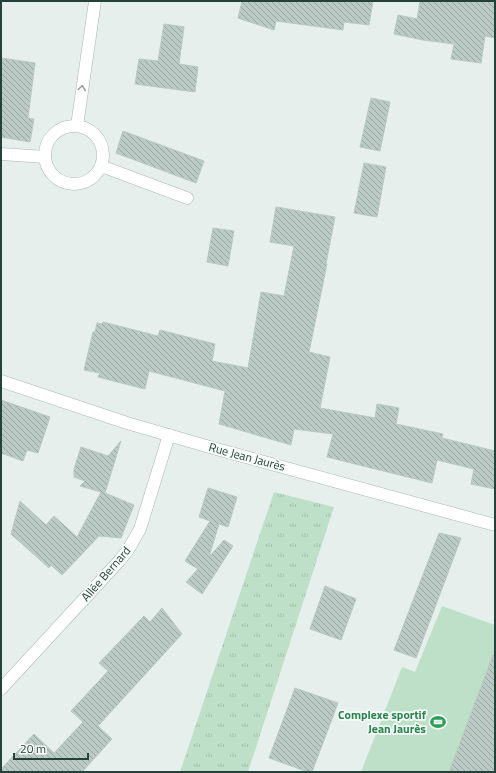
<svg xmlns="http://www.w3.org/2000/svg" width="496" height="773" viewBox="0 0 496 773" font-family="'Titillium Web',sans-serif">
<defs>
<pattern id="grass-tufts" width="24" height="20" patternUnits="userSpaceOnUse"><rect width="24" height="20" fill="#bfe0c8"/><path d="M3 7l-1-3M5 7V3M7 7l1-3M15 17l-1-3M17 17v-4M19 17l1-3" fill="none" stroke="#a4c1ad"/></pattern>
<pattern id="building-back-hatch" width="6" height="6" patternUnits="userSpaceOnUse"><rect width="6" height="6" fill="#bbcac4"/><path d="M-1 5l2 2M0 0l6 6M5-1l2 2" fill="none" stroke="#98a6a0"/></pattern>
</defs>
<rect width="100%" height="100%" fill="#e6efeb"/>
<!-- grass -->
<path fill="url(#grass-tufts)" d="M274,492L334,507L248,772H180Z"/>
<!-- garden -->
<path fill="#bfe0c8" d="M442,606L495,625V772H361L402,667L415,672Z"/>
<!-- building -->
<g fill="url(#building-back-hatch)" stroke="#b8c9c2">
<path d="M242,1H373L369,25L344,22L343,30L276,21L274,30L238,18Z"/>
<path d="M420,1H495V38L485,36L481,63L451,59L454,44L423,40L394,34L398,15L417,19Z"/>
<path d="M164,24L184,27L179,64L198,67L195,92L135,84L139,59L158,61Z"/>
<path d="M1,58L35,63L28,118L34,119L30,142L1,137Z"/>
<path d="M371,98L390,102L380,151L360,147Z"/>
<path d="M123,131L204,161L196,183L116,153Z"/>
<path d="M364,163L386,167L377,217L354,213Z"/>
<path d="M276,207L335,217L326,264H327L309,352L330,357L320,408L375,418L377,404L399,408L396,424L443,434L442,438L495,451V489L471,484L474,469L437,460L432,483L327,457L333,434L294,429L291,445L219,424L225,391L149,371L145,389L98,377L100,373L84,370L93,332H95L97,323L102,324L103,322L158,336L160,330L215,344L212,361L248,368L261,292L284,296L294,246L270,242Z"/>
<path d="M213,228L234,231L228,266L207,262Z"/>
<path d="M1,400L50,417L38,453L27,450L23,461L1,453Z"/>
<path d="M121,441L105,493L134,505L121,538L99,536L62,575L51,565L49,568L11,534L20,501L46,525L54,516L77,537L101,492L80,486L85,481L74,477V469L81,447L108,456Z"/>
<path d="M208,488L237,497L228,527L219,524L209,557L224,540L233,546L202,594L186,582L198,569L185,561L210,521L199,517Z"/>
<path d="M439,533L461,538L416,658L394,650Z"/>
<path d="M325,586L356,599L341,640L310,629Z"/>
<path d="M162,608L182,634L98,726L112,739L82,772H1V769L34,734L54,753L83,722L71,711L108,671L99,663L144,616L150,622Z"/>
<path d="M493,655H495V772H449Z"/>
<path d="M295,688L338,703L312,772H308L269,758Z"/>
</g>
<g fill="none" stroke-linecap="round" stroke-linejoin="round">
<defs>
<g id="minor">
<circle cx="74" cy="155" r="29"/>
<path d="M77,126L95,1"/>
<path d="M1,154L45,157"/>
<path d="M101,166L187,198"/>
<path d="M1,381L127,423L220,450L495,525"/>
<path d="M1,689L120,560L128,550L140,529L169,435"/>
</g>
</defs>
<!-- minor casing -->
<use href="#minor" stroke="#a8b8b2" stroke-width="13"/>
<!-- minor -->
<use href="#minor" stroke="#fff" stroke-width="12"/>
</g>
<!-- one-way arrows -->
<defs><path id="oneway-chevron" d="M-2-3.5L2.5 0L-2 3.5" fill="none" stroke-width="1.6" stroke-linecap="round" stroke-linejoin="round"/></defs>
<use stroke="#92a09c" href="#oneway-chevron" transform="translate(82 88) rotate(-82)"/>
<!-- icons -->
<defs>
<symbol id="stadium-bare" viewBox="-9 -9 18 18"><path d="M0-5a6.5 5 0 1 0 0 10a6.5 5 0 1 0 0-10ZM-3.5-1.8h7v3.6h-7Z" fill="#2e9e5b" stroke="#f7fbf9" stroke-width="2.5" paint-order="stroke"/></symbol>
</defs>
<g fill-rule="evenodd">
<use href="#stadium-bare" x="427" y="711" width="22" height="22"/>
</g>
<g text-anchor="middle" stroke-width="3.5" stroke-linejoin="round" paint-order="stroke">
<!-- street labels -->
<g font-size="12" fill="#24423a" stroke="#f7fbf9">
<text transform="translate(247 457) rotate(15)" y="4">Rue Jean Jaurès</text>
<text transform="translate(106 574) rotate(-49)" y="4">Allée Bernard</text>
</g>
<!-- leisure labels -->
<g font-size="12" font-weight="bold" fill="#27864d" stroke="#f7fbf9" text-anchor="end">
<text x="426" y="719">Complexe sportif<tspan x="426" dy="14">Jean Jaurès</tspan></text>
</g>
</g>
<!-- border -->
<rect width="496" height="773" fill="none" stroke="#24423a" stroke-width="4"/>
<!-- scale -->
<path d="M14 753v6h74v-6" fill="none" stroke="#24423a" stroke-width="2"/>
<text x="20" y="753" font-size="12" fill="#24423a" stroke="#f7fbf9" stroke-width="3" paint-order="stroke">20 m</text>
</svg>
